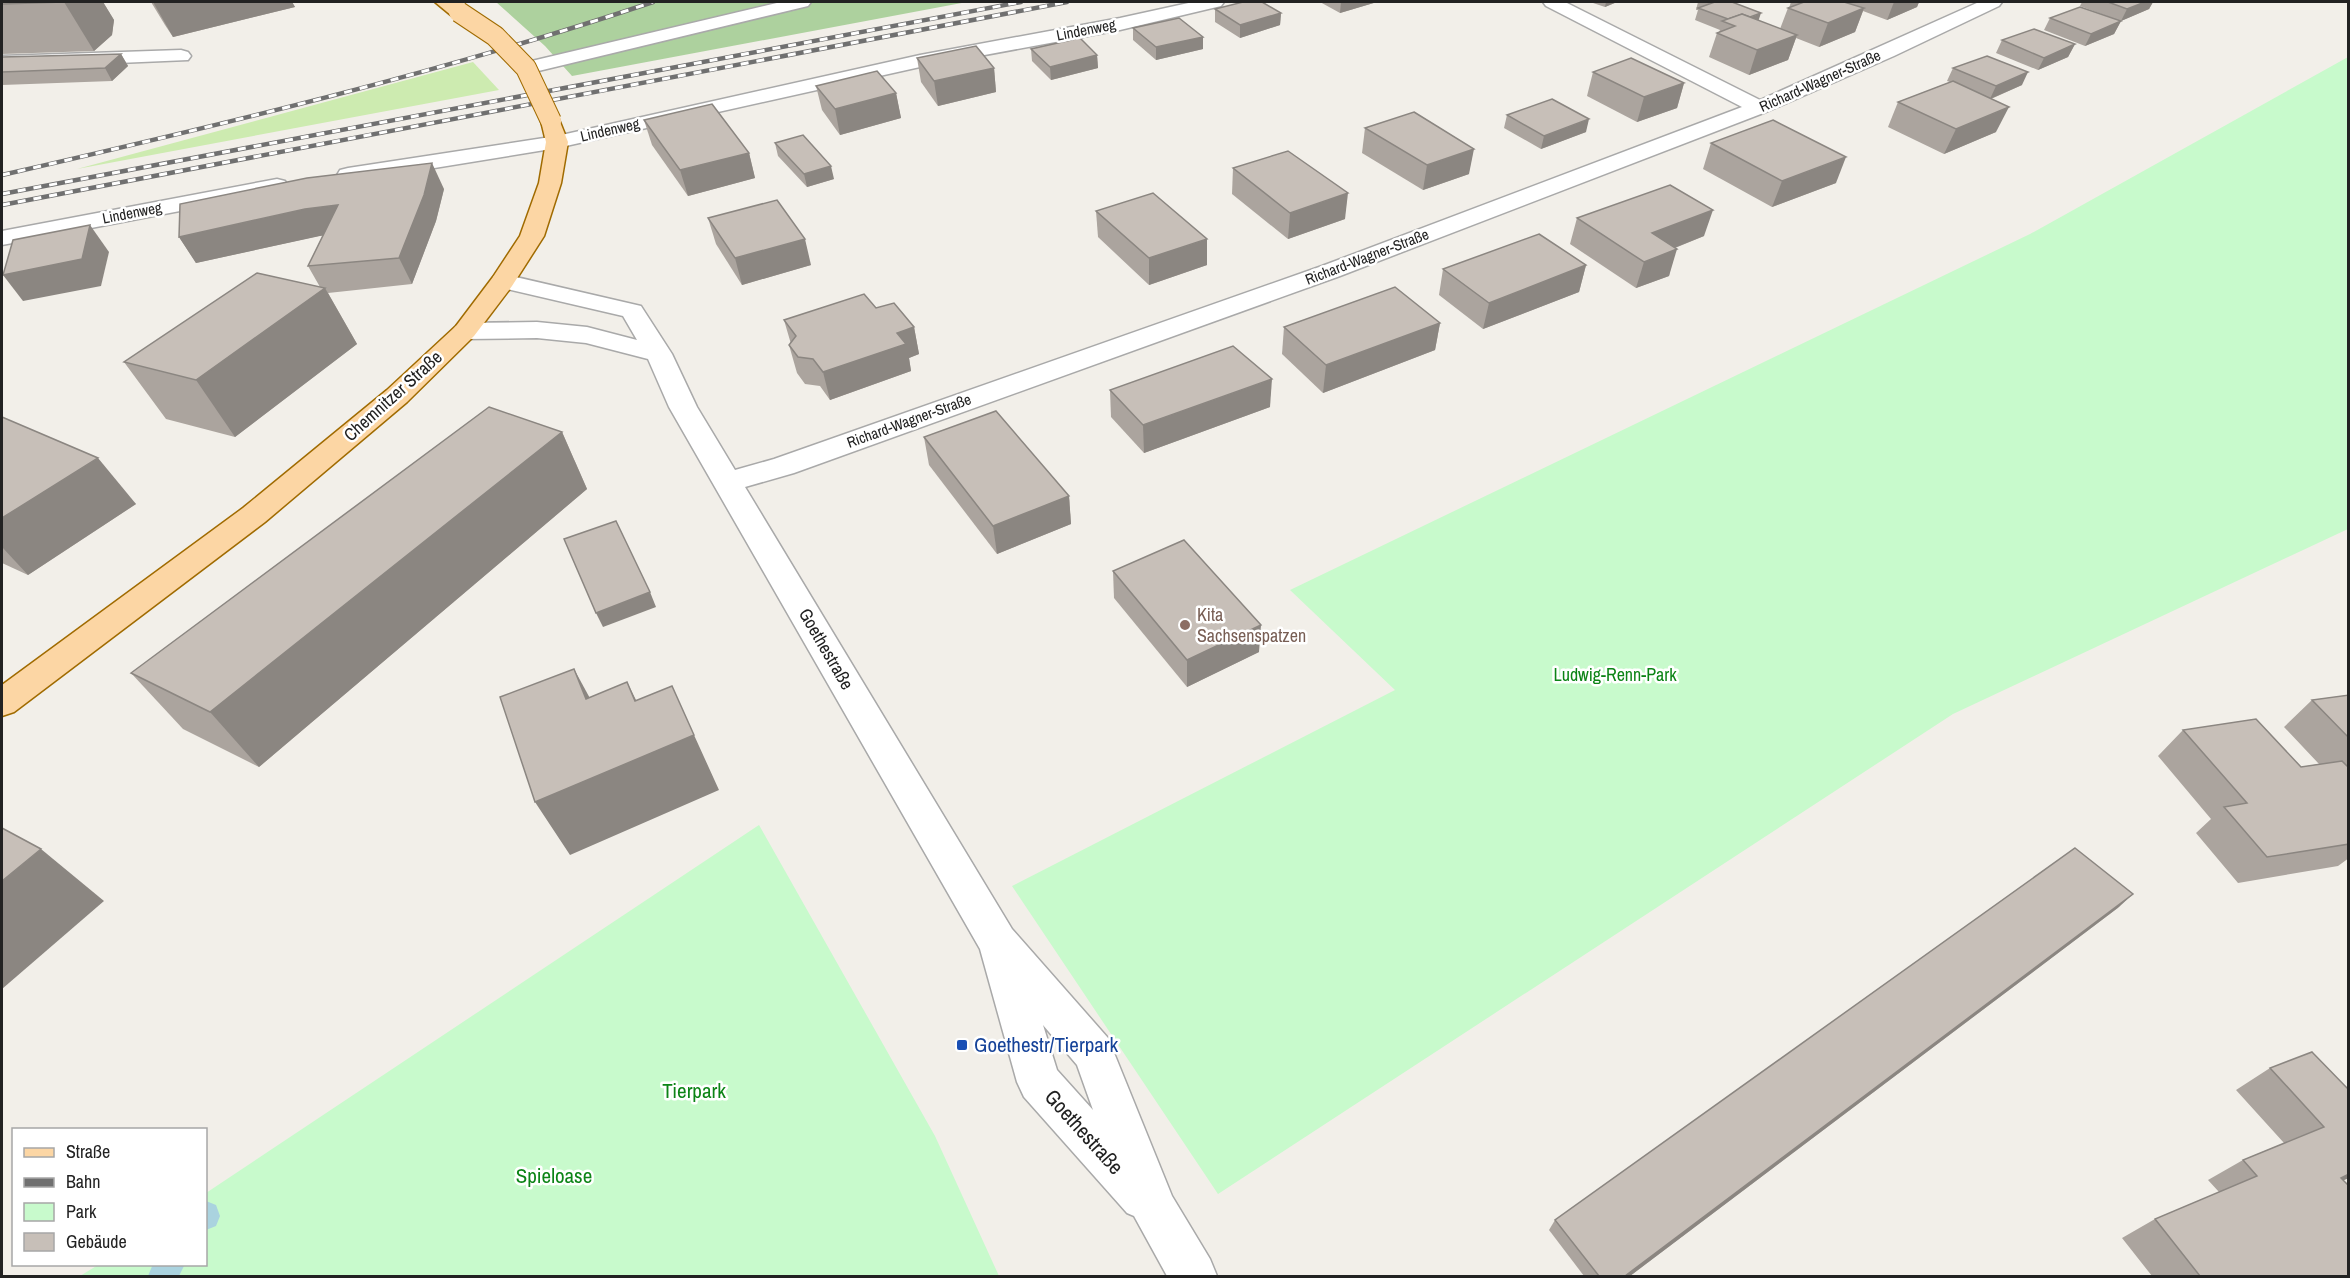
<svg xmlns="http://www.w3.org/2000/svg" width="2350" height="1278" viewBox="0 0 2350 1278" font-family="'Archivo Narrow',sans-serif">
<rect width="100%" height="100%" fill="#f2efe9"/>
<!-- grass -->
<path fill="#cdebb0" d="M473,62L499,90L77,169Z"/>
<!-- forest -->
<path fill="#add19e" d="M496,2H967L572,76L545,46Z"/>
<!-- park -->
<g fill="#c8facc">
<path d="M2348,57V529L1953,714L1218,1194L1012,886L1395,690L1290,590L2030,234Z"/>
<path d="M759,825L935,1136L999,1276H80L98,1265L206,1264V1193Z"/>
</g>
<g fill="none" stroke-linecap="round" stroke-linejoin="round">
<!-- stream -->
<g fill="#aad3df" fill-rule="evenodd">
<path d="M206,1201L216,1205L220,1216L216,1226L206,1230Z"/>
<path d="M153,1264H185L179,1276H148Z"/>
</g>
<defs>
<g id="minor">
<path d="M781,2H811L808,6L526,74L519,72L516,68L519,64Z"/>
<path d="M1193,2H1224L1221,6L1120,30L920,67L557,148L348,182L340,180L337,175L340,170L348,168L557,136L920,55L1120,18Z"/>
<path d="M1543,2H1565L1760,100L1979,2H2002L1999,6L1894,56L1766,112L1340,276L794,473L745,487L1012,929L1108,1038L1172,1196L1210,1259L1217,1276H1167L1134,1216L1127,1213L1024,1097L1017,1082L980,949L669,407L648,359L586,343L537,338L465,339L456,336L452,331L456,326L465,323L537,322L587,327L637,340L623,316L494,286L491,281L494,276L503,274L641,306L672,354L697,407L735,470L774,459L1322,266L1742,107L1546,6ZM1043,1025L1077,1065L1093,1110L1057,1070Z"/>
<path d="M181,50L188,52L191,56L188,60L2,68V56Z"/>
<path d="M277,179L285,181L288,186L285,191L2,245V231Z"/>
</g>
<g id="major">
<path d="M435,2H456L468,12L466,16H452Z"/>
<path d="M551,115L558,117L568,142L561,183L544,236L512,286L474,336L407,402L265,522L14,712L2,716V685L243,508L387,390L456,326L493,277L520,236L539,183L546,142L541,121L544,117Z"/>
</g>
</defs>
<!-- minor casing -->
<use href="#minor" stroke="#a9a9a9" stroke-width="3"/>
<!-- major casing -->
<use href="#major" stroke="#a06b00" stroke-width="3"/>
<!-- minor -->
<use href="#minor" fill="#fff" fill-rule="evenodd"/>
<!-- major -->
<use href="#major" fill="#fcd6a4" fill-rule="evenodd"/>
<defs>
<g id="rail">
<path d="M2,175C221,125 440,73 653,2"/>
<path d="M2,194L1021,2"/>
<path d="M2,205L1067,2"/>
</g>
</defs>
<!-- rail casing -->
<use href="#rail" stroke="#707070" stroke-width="4.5"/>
<!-- rail -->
<use href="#rail" stroke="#fff" stroke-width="3" stroke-dasharray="8" stroke-linecap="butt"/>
<defs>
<path id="major-bridge" d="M459,12L495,36L526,68L551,121"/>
</defs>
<!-- major-bridge casing -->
<use href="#major-bridge" stroke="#a06b00" stroke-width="22" stroke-linecap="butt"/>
<!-- major-bridge -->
<use href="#major-bridge" stroke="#fcd6a4" stroke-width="20"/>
</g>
<!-- wall -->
<g fill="#aba49e">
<path d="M2,2H103L114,20L112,35L94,51L2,54Z"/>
<path d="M151,2H292L295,7L173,37L165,25Z"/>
<path d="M1320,2H1377L1340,13Z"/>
<path d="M1590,2H1617L1605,7Z"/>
<path d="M1698,2H1732L1758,21L1780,29L1788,8H1789L1791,2H1919L1917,7L1887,20L1863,11L1855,32L1819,47L1796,38L1788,60L1749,75L1709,57L1717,33L1719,32L1720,30L1695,20L1698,10H1696Z"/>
<path d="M2082,2H2153L2149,9L2121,21L2114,34L2085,46L2044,30L2050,18L2120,21L2080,6Z"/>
<path d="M1215,9L1281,13L1280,25L1240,38L1215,22Z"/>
<path d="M1133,28L1203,37V49L1156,60L1133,40Z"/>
<path d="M2002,40L2075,44L2068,57L2038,70L1996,53Z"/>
<path d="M1031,49L1097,55L1098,68L1051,80L1032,61Z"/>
<path d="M121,54L128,66L112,81L2,85V57Z"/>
<path d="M917,58L994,68L996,92L938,106L921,82Z"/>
<path d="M1953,68L2022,85L1991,99L1996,132L1944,154L1888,127L1898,102L1950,82L1947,81Z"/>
<path d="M1593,72L1684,83L1677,108L1637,122L1587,96Z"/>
<path d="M816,86L896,93L901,118L840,135L822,110Z"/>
<path d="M1507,115L1586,132L1541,149L1504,128Z"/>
<path d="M644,120L749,153L755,178L688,196L652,145Z"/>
<path d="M1365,128L1469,174L1423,190L1362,153Z"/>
<path d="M775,143L834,179L807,187L778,156Z"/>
<path d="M1711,143L1836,183L1772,207L1703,169Z"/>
<path d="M1233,168L1345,219L1288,239L1232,194Z"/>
<path d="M444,189L436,221L412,284L328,293L357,344L235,437L166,419L124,362L320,287L308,266L323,235L196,263L179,237Z"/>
<path d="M1096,211L1207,265L1149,285L1098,237Z"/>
<path d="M708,218L811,265L742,285L716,244Z"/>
<path d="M1577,218L1704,236L1675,248L1669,276L1636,288L1570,244Z"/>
<path d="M1586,265L1579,292L1483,329L1439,295L1443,269Z"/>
<path d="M876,308L914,327L919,354L909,358L911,371L830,400L820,386L805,384L797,373L789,345L791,344L784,320Z"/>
<path d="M1440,323L1435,350L1323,393L1282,354L1284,327Z"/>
<path d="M1110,390L1270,407L1144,453L1111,417Z"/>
<path d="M2,417L136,504L28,575L2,563Z"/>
<path d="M562,432L587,489L259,767L183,729L131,673Z"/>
<path d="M924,437L1069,496L1071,524L997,554L929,465Z"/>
<path d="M1113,571L1259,652L1187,687L1114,598Z"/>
<path d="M2349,695V858L2338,866L2238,883L2196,833L2211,819L2158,756L2183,730L2301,767L2319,764L2284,727L2312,700Z"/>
<path d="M2119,907L1630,1276H1584L1549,1230L1555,1220Z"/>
<path d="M2270,1068L2349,1090V1178L2343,1180L2349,1276H2152L2122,1238L2155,1219L2219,1192L2208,1180L2243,1160L2284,1143L2236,1090Z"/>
</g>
<!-- shaded-wall -->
<g fill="#8b8681">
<path d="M64,2H103L114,20L112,35L94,51Z"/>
<path d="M153,2H292L295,7L173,37Z"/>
<path d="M1341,2H1377L1340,13Z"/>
<path d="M1606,2H1617L1605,7Z"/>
<path d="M1894,2H1919L1917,7L1887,20Z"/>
<path d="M2145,2H2153L2149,9L2121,21L2127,9Z"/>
<path d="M1864,8L1855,32L1819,47L1828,23Z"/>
<path d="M1281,13L1280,25L1240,38V25Z"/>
<path d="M1761,13L1757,25L1736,23Z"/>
<path d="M2121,21L2114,34L2085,46L2091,34Z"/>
<path d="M1797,35L1788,60L1749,75L1757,50Z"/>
<path d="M1203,37V49L1156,60V47Z"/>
<path d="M2075,44L2068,57L2038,70L2044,58Z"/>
<path d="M121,54L128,66L112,81L105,68Z"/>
<path d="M1097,55L1098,68L1051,80L1050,67Z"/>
<path d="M994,68L996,92L938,106L934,81Z"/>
<path d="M2028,72L2022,85L1990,99L1996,86Z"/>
<path d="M1684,83L1677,108L1637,122L1644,97Z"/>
<path d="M896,93L901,118L840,135L835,109Z"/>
<path d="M2009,107L1996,132L1944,154L1956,129Z"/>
<path d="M1589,119L1586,132L1541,149L1544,136Z"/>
<path d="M1474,149L1469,174L1423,190L1427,165Z"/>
<path d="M749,153L755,178L688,196L680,170Z"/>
<path d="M1846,157L1836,183L1772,207L1782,181Z"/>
<path d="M432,163L444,189L436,221L412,284L399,258Z"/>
<path d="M831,166L834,179L807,187L804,174Z"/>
<path d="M1348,193L1345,219L1288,239L1290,213Z"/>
<path d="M338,205L351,232L320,236L196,263L179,237L305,209Z"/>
<path d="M1713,210L1704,236L1644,260L1652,233Z"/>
<path d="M90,225L109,252L101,286L23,301L3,275Z"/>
<path d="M805,239L811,265L742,285L735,258Z"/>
<path d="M1207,239V265L1149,285V258Z"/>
<path d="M1677,249L1669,276L1636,288L1644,262Z"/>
<path d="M1586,265L1579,292L1483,329L1489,303Z"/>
<path d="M325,288L357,344L235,437L196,380Z"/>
<path d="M1440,323L1435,350L1323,393L1326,365Z"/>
<path d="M914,327L919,354L909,358L911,371L830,400L823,372L897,333Z"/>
<path d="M1272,379L1270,407L1144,453L1143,425Z"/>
<path d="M562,432L587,489L259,767L210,712Z"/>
<path d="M98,458L136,504L28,575L2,547V518Z"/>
<path d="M1069,496L1071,524L997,554L993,526Z"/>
<path d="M650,592L656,607L603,627L596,613Z"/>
<path d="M1261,625L1259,652L1187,687V660Z"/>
<path d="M574,669L604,724L586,699Z"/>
<path d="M627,682L655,738L694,735L719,790L570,855L535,802L635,701Z"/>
<path d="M41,849L104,901L2,989V881Z"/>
<path d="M2133,894L2119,907L1630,1276H1625Z"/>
<path d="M2349,1174V1178L2303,1197Z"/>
</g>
<!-- building -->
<g fill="#c7bfb8" stroke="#8b8681" stroke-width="1.5">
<path d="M2,2H64L2,4Z"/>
<path d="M1243,2H1262L1281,13L1240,25L1215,9Z"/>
<path d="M1709,2H1732L1761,13L1750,17L1742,14L1728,19L1698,8L1712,3Z"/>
<path d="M1804,2H1844L1864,8L1828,23L1788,8Z"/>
<path d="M2108,2H2145L2127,9Z"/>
<path d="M2080,7L2121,21L2091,34L2050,18Z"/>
<path d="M1742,14L1797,35L1757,50L1717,33L1735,26L1722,21Z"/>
<path d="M1179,18L1203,37L1156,47L1133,28Z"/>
<path d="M2034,29L2075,44L2044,58L2002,40Z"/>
<path d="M1080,38L1097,55L1050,67L1031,49Z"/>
<path d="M976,46L994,68L934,81L917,58Z"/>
<path d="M121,54L105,68L2,72V57Z"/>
<path d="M1987,56L2028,72L1996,86L1953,68Z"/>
<path d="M1631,58L1684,83L1644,97L1593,72Z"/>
<path d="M877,71L896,93L835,109L816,86Z"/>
<path d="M1953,81L2009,107L1956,129L1898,102Z"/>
<path d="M1552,99L1589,119L1544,136L1507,115Z"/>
<path d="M712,104L749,153L680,170L644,120Z"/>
<path d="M1414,112L1474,149L1427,165L1365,128Z"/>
<path d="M1773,120L1846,157L1782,181L1711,143Z"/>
<path d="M803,135L831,166L804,174L775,143Z"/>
<path d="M1288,151L1348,193L1290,213L1233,168Z"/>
<path d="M432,163L424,195L399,258L308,266L338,205L305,209L179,237L180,204L307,178Z"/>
<path d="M1670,185L1713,210L1652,233L1677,249L1644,262L1577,218Z"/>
<path d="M1153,193L1207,239L1149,258L1096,211Z"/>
<path d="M777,200L805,239L735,258L708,218Z"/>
<path d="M90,225L82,259L3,275L13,240Z"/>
<path d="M1539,234L1586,265L1489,303L1443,269Z"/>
<path d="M257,273L325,288L196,380L124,362Z"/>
<path d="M1395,287L1440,323L1326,365L1284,327Z"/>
<path d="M864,294L876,308L894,303L914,327L897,333L906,344L823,372L813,359L798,357L789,345L796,336L784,320Z"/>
<path d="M1233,346L1272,379L1143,425L1110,390Z"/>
<path d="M489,407L562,432L210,712L131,673Z"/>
<path d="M996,411L1069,496L993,526L924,437Z"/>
<path d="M2,417L98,458L2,518Z"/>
<path d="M616,521L650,592L596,613L564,539Z"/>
<path d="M1184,540L1261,625L1187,660L1113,571Z"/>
<path d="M574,669L586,699L627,682L635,701L672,686L694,735L535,802L500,697Z"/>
<path d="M2349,695V738L2312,700Z"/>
<path d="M2256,719L2301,767L2342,761L2349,768V844L2267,857L2224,807L2247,803L2183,730Z"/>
<path d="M2,828L41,849L2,881Z"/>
<path d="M2075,848L2133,894L1625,1276H1599L1555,1220Z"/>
<path d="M2312,1052L2349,1090V1174L2341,1178L2349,1186V1276H2200L2155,1219L2257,1176L2243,1160L2324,1127L2270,1068Z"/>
</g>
<!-- markers -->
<circle fill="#8d6e63" stroke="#fff" stroke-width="2" cx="1185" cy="625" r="6"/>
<rect fill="#1a4fb4" stroke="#fff" stroke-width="2" x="956" y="1039" width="12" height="12" rx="3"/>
<g text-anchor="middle" stroke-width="5" stroke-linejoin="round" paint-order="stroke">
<!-- far-street labels -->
<g font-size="15" fill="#222" stroke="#fff">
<text transform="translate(1086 30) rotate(-11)" y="5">Lindenweg</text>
<text transform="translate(1820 81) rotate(-24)" y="5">Richard-Wagner-Straße</text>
<text transform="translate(610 130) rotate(-13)" y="5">Lindenweg</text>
<text transform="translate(132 213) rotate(-11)" y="5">Lindenweg</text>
<text transform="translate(1367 257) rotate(-21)" y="5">Richard-Wagner-Straße</text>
<text transform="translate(909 421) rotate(-20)" y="5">Richard-Wagner-Straße</text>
</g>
<!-- street labels -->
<g font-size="18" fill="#222" stroke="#fff">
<text transform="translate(393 396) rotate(-42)" y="6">Chemnitzer Straße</text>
<text transform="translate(826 649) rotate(60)" y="6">Goethestraße</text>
</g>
<!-- education labels -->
<g font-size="18" fill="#785e54" stroke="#fff" text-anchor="start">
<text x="1197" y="621">Kita<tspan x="1197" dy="21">Sachsenspatzen</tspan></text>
</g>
<!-- park labels -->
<g font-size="18" fill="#0c8416" stroke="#fff">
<text x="1615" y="681">Ludwig-Renn-Park</text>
</g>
<!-- near-transit labels -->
<g font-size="21" fill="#164399" stroke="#fff" text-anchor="start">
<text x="974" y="1052">Goethestr/Tierpark</text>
</g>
<!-- near-park labels -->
<g font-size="21" fill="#0c8416" stroke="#fff">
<text x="694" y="1098">Tierpark</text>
<text x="554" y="1183">Spieloase</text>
</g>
<!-- near-street labels -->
<g font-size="21" fill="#222" stroke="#fff">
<text transform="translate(1084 1132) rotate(48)" y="7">Goethestraße</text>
</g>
</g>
<!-- border -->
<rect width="2350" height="1278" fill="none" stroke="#222222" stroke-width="6"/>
<!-- legend -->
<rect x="12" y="1128" width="195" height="138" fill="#ffffff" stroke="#a7a7a7" stroke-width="1.5"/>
<rect x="24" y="1148" width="30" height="9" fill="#fcd6a4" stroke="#a7a7a7" stroke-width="1.5"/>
<text x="66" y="1158" font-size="18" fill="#222222">Straße</text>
<rect x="24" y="1178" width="30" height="9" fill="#707070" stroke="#a7a7a7" stroke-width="1.5"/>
<text x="66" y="1188" font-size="18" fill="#222222">Bahn</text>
<rect x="24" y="1203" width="30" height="18" fill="#c8facc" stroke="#a7a7a7" stroke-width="1.5"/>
<text x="66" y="1218" font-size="18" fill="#222222">Park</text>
<rect x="24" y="1233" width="30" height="18" fill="#c7bfb8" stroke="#a7a7a7" stroke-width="1.5"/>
<text x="66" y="1248" font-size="18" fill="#222222">Gebäude</text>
</svg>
